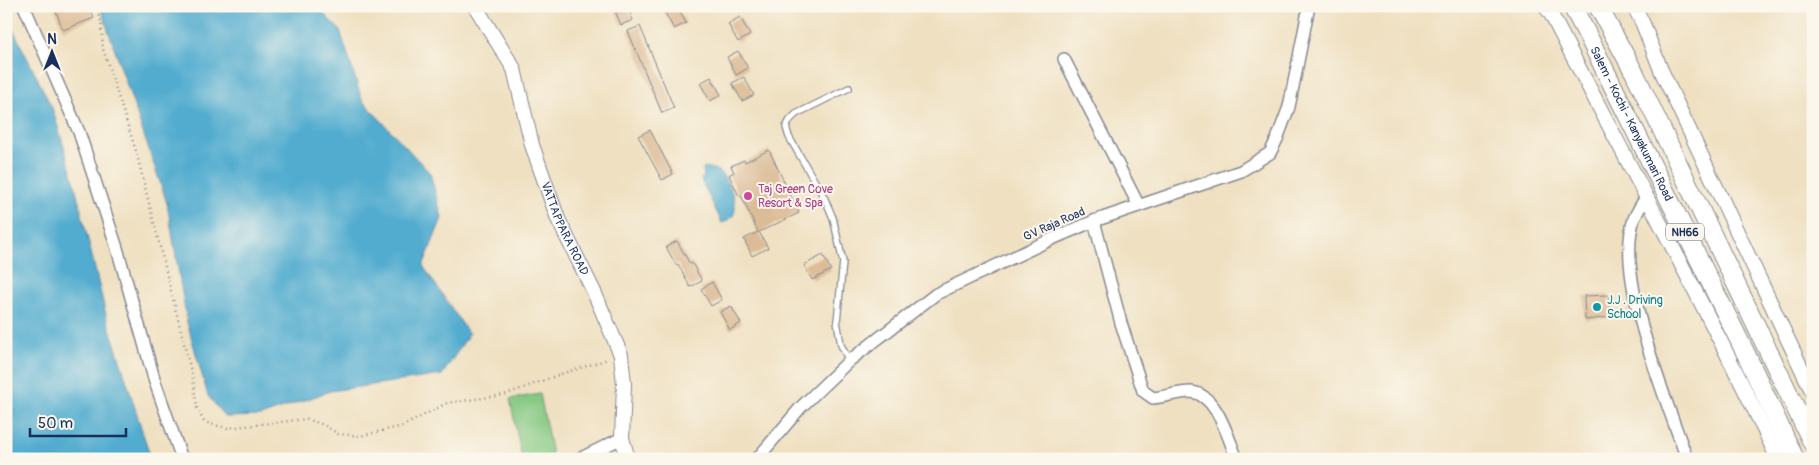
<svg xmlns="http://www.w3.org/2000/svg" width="1819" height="465" viewBox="0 0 1819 465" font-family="Pangolin,sans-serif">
<rect width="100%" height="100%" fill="#fbf7ec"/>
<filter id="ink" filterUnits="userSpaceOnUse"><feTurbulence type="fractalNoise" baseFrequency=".02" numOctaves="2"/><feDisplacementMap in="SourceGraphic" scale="10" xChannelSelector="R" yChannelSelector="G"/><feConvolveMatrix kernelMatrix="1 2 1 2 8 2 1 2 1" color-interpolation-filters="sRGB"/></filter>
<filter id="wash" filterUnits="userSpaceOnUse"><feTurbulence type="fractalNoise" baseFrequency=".0096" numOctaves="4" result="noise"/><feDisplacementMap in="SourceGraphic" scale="20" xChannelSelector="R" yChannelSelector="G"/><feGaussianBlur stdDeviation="1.12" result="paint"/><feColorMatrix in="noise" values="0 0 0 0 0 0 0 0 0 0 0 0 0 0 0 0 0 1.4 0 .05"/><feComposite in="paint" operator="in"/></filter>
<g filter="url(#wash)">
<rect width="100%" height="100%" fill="#efe0c1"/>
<!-- green -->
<path fill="#85c882" stroke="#507c70" d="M540,394L553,459H522L510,399Z"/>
<!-- water -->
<g fill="#51accf" stroke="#366e96">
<path d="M100,6H316L340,30L362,100L430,173L442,218L423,266L469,334L442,375L330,391L261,416L225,417L208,396L187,322L167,203Z"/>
<path d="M6,15L53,110L74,181L107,319L151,459H6Z"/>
<path d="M707,167C710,169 715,169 718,171C728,178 741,207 732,217C730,220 725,222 722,223L701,180L704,176L703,169Z"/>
</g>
<g id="blocks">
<!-- building -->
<g fill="#dcbc97">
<path d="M54,6H89L94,18L63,30Z"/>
<path d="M613,6H627L633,20L621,25Z"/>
<path d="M674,6H677L686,23L674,29L664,11Z"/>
<path d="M740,17L750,35L738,42L728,24Z"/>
<path d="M640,26L674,108L662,113L628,31Z"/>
<path d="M738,51L748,68L736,75L727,57Z"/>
<path d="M711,77L721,95L710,101L700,83Z"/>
<path d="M744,77L754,95L742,101L732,83Z"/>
<path d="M650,130L673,174L662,180L638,136Z"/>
<path d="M769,150L799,213L759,232L768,248L752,256L744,239L758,232L741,195L739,196L729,175L734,172L731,166L744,160L745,162Z"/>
<path d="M677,241L690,264L692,263L702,281L690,287L678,264L676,265L666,247Z"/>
<path d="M823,255L831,270L812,280L804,265Z"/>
<path d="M712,282L722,300L711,306L701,289Z"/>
<path d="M1608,295L1612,317L1585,320L1584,296Z"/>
<path d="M731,306L741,323L730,330L720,312Z"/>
</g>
</g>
</g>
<g filter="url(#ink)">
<use href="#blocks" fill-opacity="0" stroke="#858890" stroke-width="1"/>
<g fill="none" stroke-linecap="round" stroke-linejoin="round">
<defs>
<path id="service" d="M849,88L796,114L790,120L786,127L789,137L825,199L833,218L843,262L837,321L841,345L849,361"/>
<g id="minor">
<path d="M24,6L79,132L117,248L155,382L182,459"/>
<path d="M1064,59L1139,206"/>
<path d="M1647,195C1643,203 1637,211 1634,219C1614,277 1667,401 1687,459"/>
<path d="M1094,221L1121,323L1143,391L1153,398C1165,397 1179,392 1191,392C1217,394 1228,438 1237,459"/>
<path d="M579,459L622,438"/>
<path d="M757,459L801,407L849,361L936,294L1052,239L1094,221L1241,171L1270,153L1277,139L1289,107L1309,6"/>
</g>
<g id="tertiary">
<path id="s1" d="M475,6L514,69L532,145L558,219L594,292L621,355L624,384L622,438L628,459"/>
<path d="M1545,6L1551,14C1627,162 1707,308 1778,459"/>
<path d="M1634,6L1643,24L1661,70L1813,393"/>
</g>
<g id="trunk">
<path id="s2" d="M1572,6L1588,36L1747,356L1795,459"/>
<path d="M1598,6L1635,74L1813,444"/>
</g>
</defs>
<!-- service casing -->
<use href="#service" stroke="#858890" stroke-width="8"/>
<!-- minor casing -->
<use href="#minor" stroke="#858890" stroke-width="14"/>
<!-- tertiary casing -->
<use href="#tertiary" stroke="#858890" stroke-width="16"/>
<!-- trunk casing -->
<use href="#trunk" stroke="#858890" stroke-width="20"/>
<!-- path -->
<path stroke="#858890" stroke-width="2.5" stroke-dasharray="1 4" stroke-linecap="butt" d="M95,6L101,21L103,49L136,151L193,379L197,408L204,422L227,428L307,419L324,425L338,434L360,436L403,426L447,403L504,395L561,374L608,359"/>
<!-- service -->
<use href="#service" stroke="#fff" stroke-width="5.5"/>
<!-- minor -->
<use href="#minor" stroke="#fff" stroke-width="11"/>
<!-- tertiary -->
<use href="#tertiary" stroke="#fff" stroke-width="14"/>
<!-- trunk -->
<use href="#trunk" stroke="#fff" stroke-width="18"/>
</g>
</g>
<!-- markers -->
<circle fill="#d1479c" stroke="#fbf7ec" stroke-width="2" cx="748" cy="196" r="5"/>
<circle fill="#0f9aa8" stroke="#fbf7ec" stroke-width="2" cx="1597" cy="307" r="5"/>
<g text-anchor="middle" stroke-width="4" stroke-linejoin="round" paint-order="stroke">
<!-- shield labels -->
<rect fill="#fbf7ec" stroke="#5e6b89" stroke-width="1" x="1666" y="223.5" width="38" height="17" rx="4"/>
<g font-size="11" font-weight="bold" fill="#1b2f5e">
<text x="1685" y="236">NH66</text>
</g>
<!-- street labels -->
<g font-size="12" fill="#1b2f5e" stroke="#fbf7ec">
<text dy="4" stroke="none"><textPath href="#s2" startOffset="132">Salem - Kochi - Kanyakumari Road</textPath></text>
<text transform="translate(1054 224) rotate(-24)" y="4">GV Raja Road</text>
<text dy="4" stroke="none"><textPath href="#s1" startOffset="242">VATTAPPARA ROAD</textPath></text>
</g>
<!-- hotel labels -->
<g font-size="12" fill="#b23c85" stroke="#fbf7ec" text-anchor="start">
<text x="758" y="193">Taj Green Cove<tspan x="758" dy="14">Resort &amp; Spa</tspan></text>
</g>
<!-- culture labels -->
<g font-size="12" fill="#0d838f" stroke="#fbf7ec" text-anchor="start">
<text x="1607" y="304">J.J . Driving<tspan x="1607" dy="14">School</tspan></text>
</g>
</g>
<!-- margin -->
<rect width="1819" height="465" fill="none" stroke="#fbf7ec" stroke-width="25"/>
<!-- north arrow -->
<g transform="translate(52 52)" stroke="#fbf7ec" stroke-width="4" paint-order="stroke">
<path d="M0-4L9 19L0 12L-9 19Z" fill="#1b2f5e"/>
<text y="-8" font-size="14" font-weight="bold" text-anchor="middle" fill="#1b2f5e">N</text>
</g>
<!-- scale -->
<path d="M30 428v8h96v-8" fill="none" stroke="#1b2f5e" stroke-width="2.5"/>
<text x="38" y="428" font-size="15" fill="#1b2f5e" stroke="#fbf7ec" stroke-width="4" paint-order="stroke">50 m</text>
</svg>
